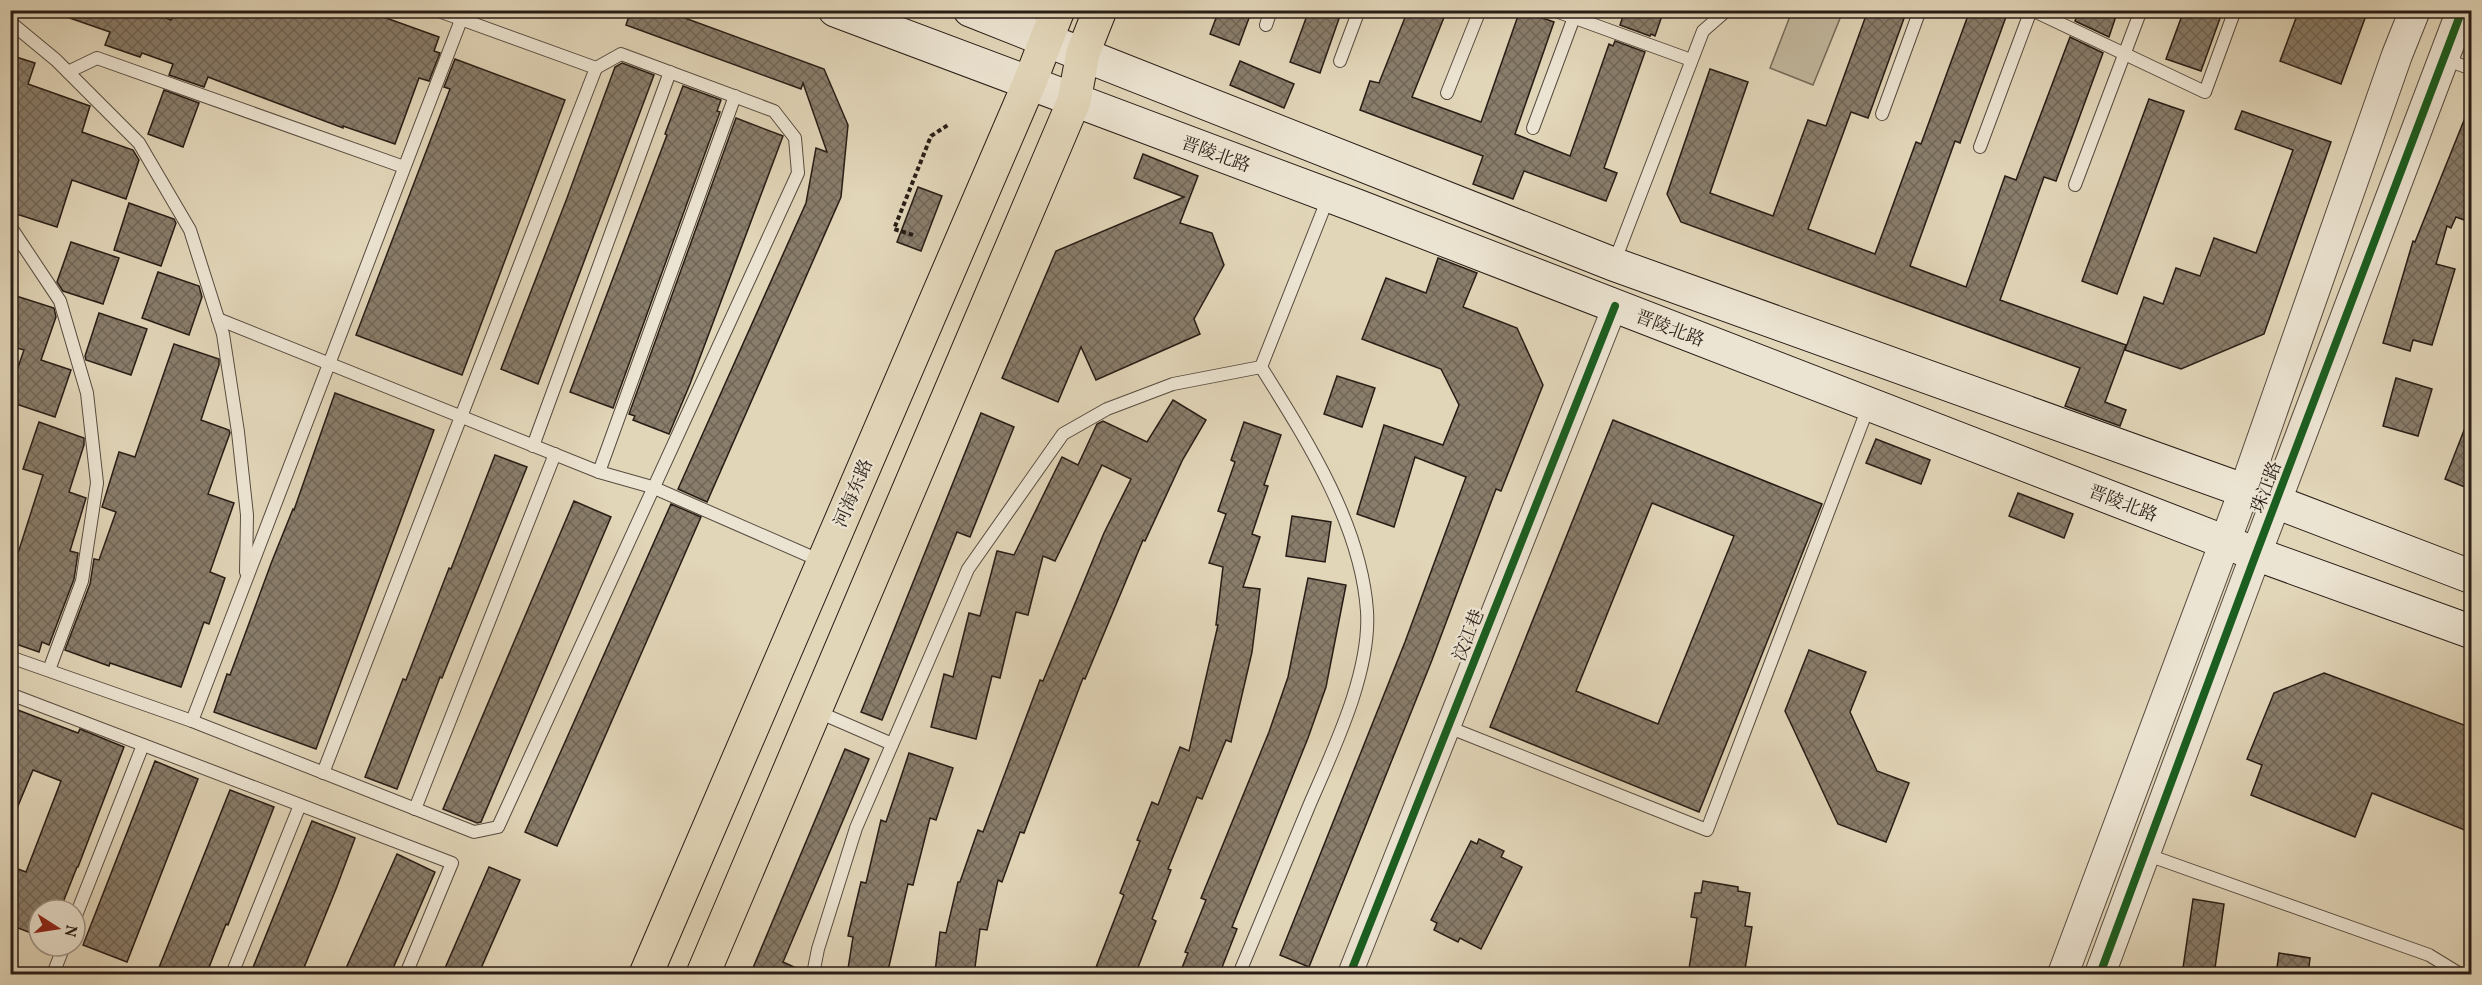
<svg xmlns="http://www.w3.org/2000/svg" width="2482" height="985" viewBox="0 0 2482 985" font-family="Vollkorn,'Noto Serif SC',serif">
<defs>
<pattern id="building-cross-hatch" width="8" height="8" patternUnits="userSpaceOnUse" patternTransform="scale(1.5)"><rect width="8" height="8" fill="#897d6b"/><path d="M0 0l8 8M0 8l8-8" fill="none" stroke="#706657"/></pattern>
</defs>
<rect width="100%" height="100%" fill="#e2d6b9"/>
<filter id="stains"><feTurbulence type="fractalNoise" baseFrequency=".00333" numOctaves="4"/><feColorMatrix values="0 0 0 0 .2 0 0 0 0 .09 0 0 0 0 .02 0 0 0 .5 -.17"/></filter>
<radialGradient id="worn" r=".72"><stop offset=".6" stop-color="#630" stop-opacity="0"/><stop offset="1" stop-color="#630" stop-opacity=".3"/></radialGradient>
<!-- grass -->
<path fill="#c2b79d" stroke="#756a5a" stroke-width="1.5" d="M1792,11H1843L1813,85L1770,68Z"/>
<!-- building -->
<g fill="url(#building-cross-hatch)" stroke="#281d16" stroke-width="1.5" fill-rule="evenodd">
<path d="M55,10H145L171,20L175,10H364L439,37L434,51L440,53L429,81L419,78L395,144L343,126V128L208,77L204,87L169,75L173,64L142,53L140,57L105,45L110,32L55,13Z"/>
<path d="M631,10H663L824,69L848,125L841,197L707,502L678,489L806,203L816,148L827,152L803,83L801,89L626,25Z"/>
<path d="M1219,10H1252L1239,45L1210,34Z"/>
<path d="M1309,10H1342L1320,73L1290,62Z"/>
<path d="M1408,10H1447L1412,97L1481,122L1520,10L1554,22L1515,134L1570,156L1609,44L1613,46L1615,41L1645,52L1604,168L1617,173L1606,201L1524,171L1513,199L1473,184L1483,156L1360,110L1370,81L1379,83Z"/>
<path d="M1625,10H1664L1655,36L1651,34L1650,36L1620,25Z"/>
<path d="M1868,10H1907L1868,118L1851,112L1808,229L1875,254L1916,142L1921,144L1970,10H1989L2006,17L1960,143L1955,141L1910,266L1966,287L2005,176L2016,180L2070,37L2103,53L2056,181L2044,177L2000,300L2126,345L2105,402L2126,410L2120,426L2065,406L2080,368L1681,222L1667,194L1710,69L1748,82L1710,193L1773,216L1808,120L1826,126Z"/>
<path d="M2079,10H2118L2109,37L2075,21Z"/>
<path d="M2184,10H2223L2201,71L2166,59Z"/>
<path d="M2299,10H2368L2341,84L2280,61Z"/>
<path d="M10,55L35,63L28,84L90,106L82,132L133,150L139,160L126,199L72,180L57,227L10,212Z"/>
<path d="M455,59L565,100L462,375L356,335L450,89L444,87Z"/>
<path d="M1240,61L1294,84L1284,108L1230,85Z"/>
<path d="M622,63L654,75L538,384L501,369L567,198L605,94L615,67Z"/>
<path d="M683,86L721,100L717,111L720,112L613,408L570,392L667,135L665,134Z"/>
<path d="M164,90L199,103L183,147L148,134Z"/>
<path d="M2149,99L2184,111L2117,294L2082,281Z"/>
<path d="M2471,103L2472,177L2466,192L2472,194V223L2456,217L2451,228L2447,226L2436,264L2455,269L2432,345L2413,340L2410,351L2383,343L2413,241L2415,242Z"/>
<path d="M2242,111L2331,142L2264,334L2181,369L2125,350L2144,297L2163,304L2176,268L2200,276L2214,238L2256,253L2293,150L2235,129Z"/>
<path d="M736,118L783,136L690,384L669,434L633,420L635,416L629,414Z"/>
<path d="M1143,154L1198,176L1180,223L1212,233L1224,265L1194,319L1200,334L1096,380L1081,347L1058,402L1002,378L1056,251L1184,197L1134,178Z"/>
<path d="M918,187L942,196L921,251L897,242Z"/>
<path d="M129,203L174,219L176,223L161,266L114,250Z"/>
<path d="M71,242L119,258L103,304L63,291L57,282Z"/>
<path d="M1438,258L1477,273L1463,307L1517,328L1543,385L1501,491L1496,489L1432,660L1309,967L1280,955L1405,642L1466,477L1415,457L1394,527L1357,514L1384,425L1443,445L1459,405L1441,369L1362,339L1386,278L1426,293Z"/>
<path d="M158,272L199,286L202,297L189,335L142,318Z"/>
<path d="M10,294L54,308L56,317L41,360L71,370L55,417L10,402V390L24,350L10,346Z"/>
<path d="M99,313L147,329L131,375L86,360L85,356Z"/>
<path d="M174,344L219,359V365L201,420L229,430L230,433L208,494L234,503L210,572L225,578L209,624L204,622L181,687L110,663L109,666L65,650L90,584L94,559L99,560L116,512L102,507L119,452L135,457Z"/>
<path d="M1337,376L1375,388L1362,427L1324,414Z"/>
<path d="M2396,378L2432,389L2418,436L2383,426Z"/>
<path d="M335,393L434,430L316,749L214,712L227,674L230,675L272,561L293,509L294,510Z"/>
<path d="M1173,400L1206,420L1183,459L1145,541L1143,540L1085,679L1083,678L1024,833L1020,832L1002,882L998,880L987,930L980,929L974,975L935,972L940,932L946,933L958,882H960L978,830L983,832L1040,680L1043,681L1104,533L1131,479L1102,465L1055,561L1043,556L1028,615L1016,612L1000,678L992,676L976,739L931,727L944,674L953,677L969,613L980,616L997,551L1014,555L1062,457L1078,465L1097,424L1103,421L1147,442Z"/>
<path d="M981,413L1014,427L970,537L957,532L882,720L861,712Z"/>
<path d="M2470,415H2472V490L2445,479Z"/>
<path d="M1613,420L1822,504L1699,812L1490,727ZM1652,503L1734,536L1658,724L1576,691Z"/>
<path d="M39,422L84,438V445L69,492L86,498L70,551L78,553L74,579L49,645L42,642L39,652L10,642V578L43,475L23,469Z"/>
<path d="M1244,422L1281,435L1264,485L1268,486L1252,534L1260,537L1243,587L1260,589L1252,652L1231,742L1226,740L1202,799L1197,797L1168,869L1171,870L1152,919L1156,921L1135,975H1093L1124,895L1120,893L1140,841L1137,840L1152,802L1158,805L1180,747L1189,751L1218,625H1216L1223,567L1209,563L1226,514L1218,511L1235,462L1231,460Z"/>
<path d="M1876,439L1930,460L1921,484L1866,463Z"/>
<path d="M495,455L527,467L442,678L440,677L397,789L365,777L403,679L406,680L449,568L451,569Z"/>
<path d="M2018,493L2073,514L2064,538L2009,516Z"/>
<path d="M574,501L611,517L481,822L477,823L443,809Z"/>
<path d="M671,504L701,517L557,846L525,832Z"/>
<path d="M1292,516L1331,522L1325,562L1286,556Z"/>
<path d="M1308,578L1346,585L1326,687L1308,738L1232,927L1237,929L1219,975H1179L1188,953L1185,952L1206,900L1201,898L1269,732L1288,677Z"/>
<path d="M1809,650L1866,672L1850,712L1877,771L1909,783L1886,842L1838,824L1785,711Z"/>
<path d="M2324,673L2472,728V833L2372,793L2355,837L2251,795L2262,765L2247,759L2274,693Z"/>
<path d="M10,707L78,733L80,729L124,747L78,867H77L60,910H39V936L10,925V907L17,891L10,890V866L26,872L61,781L33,770L10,825Z"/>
<path d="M845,749L869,759L783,962L805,972V975H750Z"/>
<path d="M909,753L953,768L936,820L930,818L913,885L908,884L887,975H847L853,937L848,936L861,882L866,883L881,820L886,822Z"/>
<path d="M155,761L198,779L127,962L83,945Z"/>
<path d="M230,790L274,807L228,925L226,924L206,975H156Z"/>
<path d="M312,821L355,838L336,889L301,975H250Z"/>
<path d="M1479,839L1504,851L1501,857L1522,867L1481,949L1460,938L1458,942L1434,930L1437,923L1431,920L1471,841L1477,844Z"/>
<path d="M397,854L435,872L413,923L390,975H343Z"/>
<path d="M489,867L520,880L478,975H442Z"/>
<path d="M1703,881L1738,887V891L1750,893L1745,926L1752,927L1744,975H1688L1697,918L1691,917L1695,893H1701Z"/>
<path d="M2193,899L2224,904L2214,975H2182Z"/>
<path d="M2279,953L2310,958L2308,975H2276Z"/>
</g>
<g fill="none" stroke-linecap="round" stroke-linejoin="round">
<defs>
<g id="service">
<path d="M1553,10L1691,60"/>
<path d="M2032,10L2205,92L2235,10"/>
<path d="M10,22L56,60L139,143L190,230L223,334L238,432L247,515L246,572"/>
<path d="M1266,25L1271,10"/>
<path d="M2444,59L2472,69"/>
<path d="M1340,61L1359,10"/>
<path d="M68,72L97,58L404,167"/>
<path d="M1447,93L1480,10"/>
<path d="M1882,114L1920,10"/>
<path d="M1533,128L1576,12"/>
<path d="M1980,147L2031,10"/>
<path d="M2075,185L2141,10"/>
<path d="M10,226L60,301L87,393L97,483L82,581L49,670"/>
<path d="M1614,263L1703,31L1727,10"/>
<path d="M218,319L599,472L652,487L821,561"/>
<path d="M1261,367L1328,198"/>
<path d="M533,446L670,72"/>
<path d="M599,472L735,96"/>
<path d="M10,657L192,721L474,832L498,827L798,173L795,138L774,111L621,54L596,68L436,10"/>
<path d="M10,694L452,863L406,974"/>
<path d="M816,711L892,744"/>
<path d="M192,721L461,20"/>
<path d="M1448,727L1707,830L1869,405"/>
<path d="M323,773L596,68"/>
<path d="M415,809L555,454"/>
<path d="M2145,854L2429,955L2460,974"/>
<path d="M75,918L143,745"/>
<path d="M53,974L64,946"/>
<path d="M232,974L300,805"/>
<path d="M813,974L818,949L856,828L968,569L1063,434L1107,409L1173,384L1261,367"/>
<path d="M1239,974C1262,918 1286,862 1309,806C1333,750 1371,673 1367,611C1361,524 1306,439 1261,367"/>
</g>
<path id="minor" d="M1350,974L1615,306"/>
<g id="tertiary">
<path d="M2063,974L2244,491L2397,55L2415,10"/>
<path d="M2100,974L2256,554L2462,10"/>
</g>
<g id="secondary">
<path d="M835,10L1357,206L2256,554L2472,632"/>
<path d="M970,10L1613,264L2276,502L2472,577"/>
</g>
<g id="primary">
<path d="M646,974L1029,84L1058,10"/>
<path d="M703,974L1074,101L1083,53L1100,10"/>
</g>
</defs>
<!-- service casing -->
<use href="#service" stroke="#564b3f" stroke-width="14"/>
<!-- minor casing -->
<use href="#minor" stroke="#564b3f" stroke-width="26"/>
<!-- tertiary casing -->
<use href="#tertiary" stroke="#564b3f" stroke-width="32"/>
<!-- secondary casing -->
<use href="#secondary" stroke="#281d16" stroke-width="35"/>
<!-- primary casing -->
<use href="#primary" stroke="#281d16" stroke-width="35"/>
<!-- path -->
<path stroke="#281d16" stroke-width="4" stroke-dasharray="4.5 3" stroke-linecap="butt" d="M913,235L894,229L931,136L948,125"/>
<!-- service -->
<use href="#service" stroke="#ece4d2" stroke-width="12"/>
<!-- minor -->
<use href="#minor" stroke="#ece4d2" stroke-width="24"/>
<!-- tertiary -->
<use href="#tertiary" stroke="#ece4d2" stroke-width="30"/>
<!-- secondary -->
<use href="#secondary" stroke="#ece4d2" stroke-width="33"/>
<!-- primary -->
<use href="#primary" stroke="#e2d6b9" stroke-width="33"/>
<defs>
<g id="cycleway">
<path d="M1350,974L1615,306"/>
<path d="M2100,974L2256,554L2462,10"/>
</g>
</defs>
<!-- cycleway casing -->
<use href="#cycleway" stroke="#ece4d2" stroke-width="11"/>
<!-- cycleway -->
<use href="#cycleway" stroke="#1b5e20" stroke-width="8"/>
</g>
<g text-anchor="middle" stroke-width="4.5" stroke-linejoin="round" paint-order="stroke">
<!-- street labels -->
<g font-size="18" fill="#281d16" stroke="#ece4d2">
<text transform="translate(1216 154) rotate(20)" y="6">晋陵北路</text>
<text transform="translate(1670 328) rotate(21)" y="6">晋陵北路</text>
<text transform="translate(2266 487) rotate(-69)" y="6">珠江路</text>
<text transform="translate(853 493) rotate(-67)" y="6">河海东路</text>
<text transform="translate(2123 503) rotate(21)" y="6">晋陵北路</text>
<text transform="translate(1468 635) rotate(-68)" y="6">汶江巷</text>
</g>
</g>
<!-- margin -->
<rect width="2482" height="985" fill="none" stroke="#e2d6b9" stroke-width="36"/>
<rect x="12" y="12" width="2458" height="961" fill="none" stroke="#281d16" stroke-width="3"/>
<rect x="18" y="18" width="2446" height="949" fill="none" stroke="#281d16" stroke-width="1.5"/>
<!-- north arrow -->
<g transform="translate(57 928) rotate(102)"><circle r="28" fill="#ece4d2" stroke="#9e9487" stroke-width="1.5"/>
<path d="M0-4.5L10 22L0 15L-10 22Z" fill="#8f2418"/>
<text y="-9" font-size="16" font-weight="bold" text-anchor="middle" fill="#281d16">N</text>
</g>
<rect width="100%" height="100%" filter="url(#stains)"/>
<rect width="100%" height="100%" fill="url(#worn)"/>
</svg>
